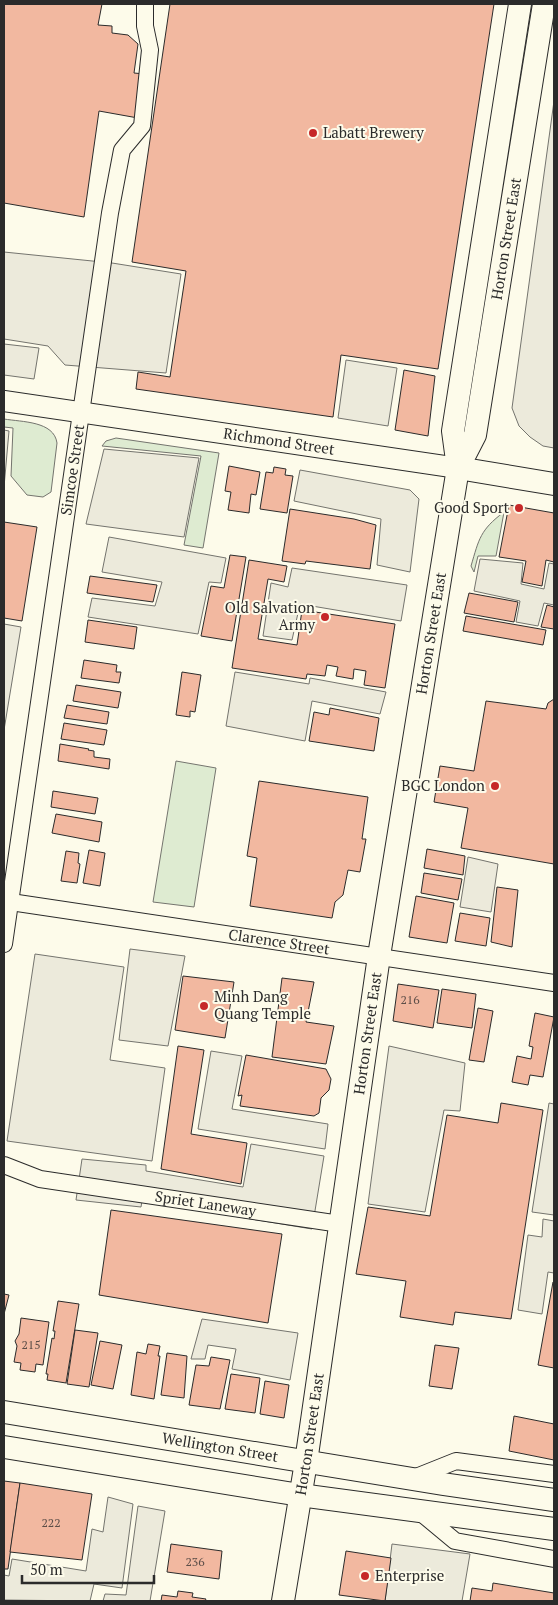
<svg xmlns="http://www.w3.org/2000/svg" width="558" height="1605" viewBox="0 0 558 1605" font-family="'PT Serif',serif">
<rect width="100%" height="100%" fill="#fdfbea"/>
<!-- green -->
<g fill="#deebd1" stroke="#74746e">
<path d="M4,419C22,422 54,421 57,443L51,492L43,497L27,495L11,476L13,428L4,427Z"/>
<path d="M116,438L219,453L203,548L184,545L201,456L102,446L106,441Z"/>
<path d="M504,512L496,556H478L474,572L471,566C479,539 480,530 504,512Z"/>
<path d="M176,761L216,768L194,907L153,902Z"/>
</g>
<!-- parking -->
<g fill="#eceadb" stroke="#74746e">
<path d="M554,101V448L543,446L530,437L519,426L512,408Z"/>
<path d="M4,252L112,263L181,274L166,373L65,365L48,346L4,339Z"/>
<path d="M4,344L39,348L34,379L4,375Z"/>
<path d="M346,360L397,368L388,426L338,418Z"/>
<path d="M4,430L9,431L4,487Z"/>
<path d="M104,449L199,458L184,537L86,524Z"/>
<path d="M300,470L410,490L419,499L410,572L377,565L381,519L294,501Z"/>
<path d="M109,537L226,558L221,583L209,582L198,634L88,617L92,598L155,606L162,582L102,572Z"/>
<path d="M480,559L523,563L521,584L544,589L549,563L554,564V605L544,603L538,626L516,622L520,601L474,591Z"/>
<path d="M292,568L407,585L401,621L300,604L292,640L263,636L271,583L288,587Z"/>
<path d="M4,624L21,627L4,730Z"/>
<path d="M235,672L309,684L310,678L386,692L380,714L312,701L305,741L226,726Z"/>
<path d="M468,857L498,864L491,912L460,907Z"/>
<path d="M130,949L185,956L168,1046L119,1040Z"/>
<path d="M35,954L124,967L110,1060L165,1068L152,1161L7,1141Z"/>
<path d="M389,1046L465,1063L460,1111L444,1110L425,1212L368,1204Z"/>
<path d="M211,1051L242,1056L232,1109L328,1124L325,1149L198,1129Z"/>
<path d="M549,1103L554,1104V1215L532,1212Z"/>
<path d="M251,1144L324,1156L312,1229L142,1201L141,1207L76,1200L82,1159L146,1165V1171L243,1187Z"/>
<path d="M543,1219L554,1221V1273L548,1272L542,1314L518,1310L528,1235L542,1237Z"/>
<path d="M202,1319L298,1333L290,1380L232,1369L236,1349L208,1345L205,1359H191Z"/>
<path d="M108,1497L133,1504L122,1588L94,1584L90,1601L4,1600V1575L9,1576L12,1559L86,1571L92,1529L103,1532Z"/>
<path d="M138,1506L165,1511L150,1601H103L105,1594L126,1595Z"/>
<path d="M392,1544L470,1554L462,1601H385Z"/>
</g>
<!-- building -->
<g fill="#f2b8a0" stroke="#2b2b2b">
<path d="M4,4H102L98,25L112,26V33L128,35L138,44L134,73L145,74L138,118L99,111L84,217L4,203Z"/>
<path d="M170,4H494L438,369L341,355L333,417L136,389L138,372L170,377L186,271L132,262Z"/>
<path d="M404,370L435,376L428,436L395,430Z"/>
<path d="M229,466L260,472L256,495L251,494L249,513L228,510L231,492L225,491Z"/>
<path d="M274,467L286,469L285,475L293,476L287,513L260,509L266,472L273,473Z"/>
<path d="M509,505L554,513V562L546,560L542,586L522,582L526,561L499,557Z"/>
<path d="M290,509L354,519L376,525L370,569L306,561L305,564L282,561Z"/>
<path d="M4,522L37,527L22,621L4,618Z"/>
<path d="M230,555L246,557L232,641L201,636L211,586L224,588Z"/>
<path d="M249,560L287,566L284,582L268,579L258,639L297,645L302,610L395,624L385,688L364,685L366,671L354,669L353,679L336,676L338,667L327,665L325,676L307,674L306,679L232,668Z"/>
<path d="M90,576L157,585L153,602L87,593Z"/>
<path d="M469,593L518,602L514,622L464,613Z"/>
<path d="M547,605L554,607V629L541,627Z"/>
<path d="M466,616L546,630L543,645L463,631Z"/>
<path d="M88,620L137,627L134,649L85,642Z"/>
<path d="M84,660L117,665L116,672H121L119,683L81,678Z"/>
<path d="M182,672L201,675L195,712L190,711V717L176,715Z"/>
<path d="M76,685L121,692L118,708L73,701Z"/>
<path d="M554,699V864L461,848L468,808L434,802L440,766L474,771L486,701L546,709L548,703Z"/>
<path d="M67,705L109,712L107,724L64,718Z"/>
<path d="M330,708L379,718L374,751L309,741L314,712L329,715Z"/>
<path d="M64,723L107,730L104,745L61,739Z"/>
<path d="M60,744L89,749L88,750L94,751V757L110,759L109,769L58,761Z"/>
<path d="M259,781L368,797L362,839H366L360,872L348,870L343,895L335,902L332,918L250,906L257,858L247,856Z"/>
<path d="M53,791L98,798L95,814L51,807Z"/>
<path d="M56,814L102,822L99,842L52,833Z"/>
<path d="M427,849L465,856L463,875L424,868Z"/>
<path d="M89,850L105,853L100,886L83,883Z"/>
<path d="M66,851L79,853L78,863L80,864L77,883L61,881Z"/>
<path d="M424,873L462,879L458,900L421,893Z"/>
<path d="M497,887L518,890L512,947L491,942Z"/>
<path d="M416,896L454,903L447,943L409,937Z"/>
<path d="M460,913L490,918L486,946L455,941Z"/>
<path d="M183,976L234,982L225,1038L175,1030Z"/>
<path d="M282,978L314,982L306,1022L334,1026L326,1064L272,1057Z"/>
<path d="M398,984L439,990L433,1028L393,1021Z"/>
<path d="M442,989L476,994L472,1028L437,1023Z"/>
<path d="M478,1008L493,1011L484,1062L469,1060Z"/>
<path d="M535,1013L554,1017L543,1077L530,1075L528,1085L512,1082L517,1056L531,1059L533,1047L529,1046Z"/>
<path d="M178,1046L204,1050L191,1134L247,1143L241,1184L161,1169Z"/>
<path d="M246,1055L326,1069L331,1079L329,1090L321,1098L319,1113L314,1116L240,1106L242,1095L238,1096Z"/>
<path d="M501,1103L543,1110L511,1319L455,1312L453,1325L400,1317L406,1281L356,1274L368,1207L430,1216L447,1115L498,1123Z"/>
<path d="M111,1210L282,1234L268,1323L99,1295Z"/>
<path d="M553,1282H554V1368L538,1365Z"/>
<path d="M4,1294L9,1295L4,1314Z"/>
<path d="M58,1301L79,1304L66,1383L47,1380L48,1374H46L52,1338L54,1339L55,1331H53Z"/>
<path d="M21,1318L49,1322L43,1365L36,1364L35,1372L20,1370L21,1363L14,1362L17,1346L15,1341L19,1334Z"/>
<path d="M75,1330L98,1333L89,1387L67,1384Z"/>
<path d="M100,1341L122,1345L113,1389L91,1385Z"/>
<path d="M148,1344L160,1346L158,1356H160L154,1399L131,1395L137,1352L146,1354Z"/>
<path d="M435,1345L459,1348L452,1389L429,1386Z"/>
<path d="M167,1353L187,1356L184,1398L161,1395Z"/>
<path d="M211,1357L230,1360L220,1409L189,1405L196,1365L209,1366Z"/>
<path d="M231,1374L260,1378L255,1413L225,1409Z"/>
<path d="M265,1381L289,1385L284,1418L260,1414Z"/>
<path d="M514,1416L554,1424V1460L509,1451Z"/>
<path d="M4,1481L20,1483L8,1569H4Z"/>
<path d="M20,1483L92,1494L82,1560L10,1552Z"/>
<path d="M171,1544L222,1551L219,1579L167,1572Z"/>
<path d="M346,1551L391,1558L385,1601L339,1595Z"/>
<path d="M493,1583L554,1593V1601H470L472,1588L492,1591Z"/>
<path d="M178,1591L193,1593L192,1597L206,1599L205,1601H161L162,1595L177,1597Z"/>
</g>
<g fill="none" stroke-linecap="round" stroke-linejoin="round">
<defs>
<g id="minor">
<path id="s1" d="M4,901L554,983"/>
<path id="s2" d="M4,944L110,213L122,150L142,126L150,50L145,26V4"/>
<path id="s3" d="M4,1165L40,1179L340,1224"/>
<path d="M411,1479L456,1461L554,1474"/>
<path d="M420,1512L455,1541L554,1559"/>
</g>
<g id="tertiary">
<path id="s4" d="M4,401L458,468"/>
</g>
<g id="secondary">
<path id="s5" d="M458,468L475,435L544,4"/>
<path d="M458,468L554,484"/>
<path id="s6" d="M4,1412L443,1484L554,1500"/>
<path d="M4,1447L300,1495L554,1529"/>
<path id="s7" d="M283,1601L306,1462L379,956L458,468L453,431L520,4"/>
</g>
</defs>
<!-- minor casing -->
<use href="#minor" stroke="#2b2b2b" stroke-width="18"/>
<!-- tertiary casing -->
<use href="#tertiary" stroke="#2b2b2b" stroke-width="22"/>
<!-- secondary casing -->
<use href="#secondary" stroke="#2b2b2b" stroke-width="24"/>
<!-- minor -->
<use href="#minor" stroke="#fdfbea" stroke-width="16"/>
<!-- tertiary -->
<use href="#tertiary" stroke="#fdfbea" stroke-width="20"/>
<!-- secondary -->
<use href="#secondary" stroke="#fdfbea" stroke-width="22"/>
</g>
<!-- markers -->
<g fill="#c62828" stroke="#fdfbea" stroke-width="2">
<circle cx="313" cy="133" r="5"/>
<circle cx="519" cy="508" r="5"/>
<circle cx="325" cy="617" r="5"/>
<circle cx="495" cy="786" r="5"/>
<circle cx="204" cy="1006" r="5"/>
<circle cx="365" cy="1576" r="5"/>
</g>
<g text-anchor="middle" stroke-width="4" stroke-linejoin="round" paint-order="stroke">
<!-- number labels -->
<g font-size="12" fill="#5d4e48">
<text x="410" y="1004">216</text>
<text x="31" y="1349">215</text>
<text x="51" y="1527">222</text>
<text x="195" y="1566">236</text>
</g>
<!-- poi labels -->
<g font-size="15" fill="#2b2b2b" stroke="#fdfbea" text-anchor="start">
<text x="323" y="138">Labatt Brewery</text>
<text x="509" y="513" text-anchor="end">Good Sport</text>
<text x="315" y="613" text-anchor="end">Old Salvation<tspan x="315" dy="17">Army</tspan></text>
<text x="485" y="791" text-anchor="end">BGC London</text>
<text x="214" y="1002">Minh Dang<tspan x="214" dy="17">Quang Temple</tspan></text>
<text x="375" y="1581">Enterprise</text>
</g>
<!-- street labels -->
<g font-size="15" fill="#2b2b2b" stroke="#fdfbea">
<text dy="5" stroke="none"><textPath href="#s5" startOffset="236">Horton Street East</textPath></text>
<text dy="5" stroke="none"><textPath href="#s4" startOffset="278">Richmond Street</textPath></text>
<text dy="5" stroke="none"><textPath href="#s2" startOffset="479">Simcoe Street</textPath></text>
<text dy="5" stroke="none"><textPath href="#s7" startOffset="979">Horton Street East</textPath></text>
<text dy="5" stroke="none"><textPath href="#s1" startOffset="278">Clarence Street</textPath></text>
<text dy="5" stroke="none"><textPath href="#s7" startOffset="574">Horton Street East</textPath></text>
<text dy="5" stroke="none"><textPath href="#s3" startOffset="206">Spriet Laneway</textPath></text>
<text dy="5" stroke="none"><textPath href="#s7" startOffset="169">Horton Street East</textPath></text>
<text dy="5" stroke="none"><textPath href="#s6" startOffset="219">Wellington Street</textPath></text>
</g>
</g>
<!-- border -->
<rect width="558" height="1605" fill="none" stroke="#2b2b2b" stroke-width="10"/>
<!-- scale -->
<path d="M22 1575v8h132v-8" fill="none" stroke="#2b2b2b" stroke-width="2.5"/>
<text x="30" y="1575" font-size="15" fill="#2b2b2b" stroke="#fdfbea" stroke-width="4" paint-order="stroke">50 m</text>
</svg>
